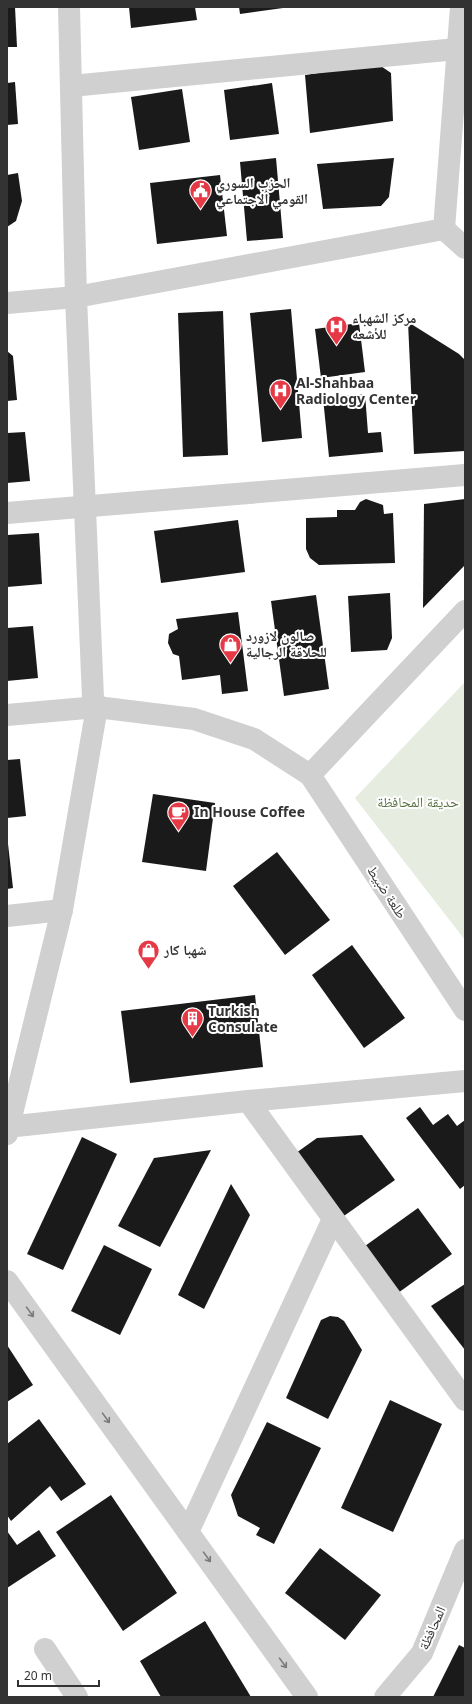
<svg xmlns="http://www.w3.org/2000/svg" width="472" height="1704" viewBox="0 0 472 1704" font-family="'Noto Sans','Noto Naskh Arabic',sans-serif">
<rect width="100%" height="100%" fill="#fff"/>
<!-- green -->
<path fill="#e6ecdf" d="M465,682V940L355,798Z"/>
<!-- building -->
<g fill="#1a1a1a">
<path d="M7,7H15L17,47H7Z"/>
<path d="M129,7H195L197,20L131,28Z"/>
<path d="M239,7H283V8L240,14Z"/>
<path d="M378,64L391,73L393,121L310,133L305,75Z"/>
<path d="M15,82L18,124L7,125V83Z"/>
<path d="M272,83L279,134L230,140L224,90Z"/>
<path d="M182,89L190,142L139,150L131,97Z"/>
<path d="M276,158L283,238L247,241L240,162Z"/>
<path d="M394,158L389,197L381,206L323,209L317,164Z"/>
<path d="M18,173L22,201L16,221L7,227V175Z"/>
<path d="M220,175L227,236L157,244L150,183Z"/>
<path d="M291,309L302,438L262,442L250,313Z"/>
<path d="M223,311L228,455L183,457L178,313Z"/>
<path d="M408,322L459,354L465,360V451L414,454Z"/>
<path d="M359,323L365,372L321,378L315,329Z"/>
<path d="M7,351L13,356L17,400L7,401Z"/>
<path d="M365,394L368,433L381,432L383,452L329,457L323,398Z"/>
<path d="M25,432L30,481L7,483V433Z"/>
<path d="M366,499L383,505L384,514L393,513L395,563L319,565L310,558L306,549V518L337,517V510H355L360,502Z"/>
<path d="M465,499V565L423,608L424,504Z"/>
<path d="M238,520L245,572L161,583L154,531Z"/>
<path d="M39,533L42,584L7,587V535Z"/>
<path d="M390,593L392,638L387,650L351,652L348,596Z"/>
<path d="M316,595L329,689L284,696L271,601Z"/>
<path d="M238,612L248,691L222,694L220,675L182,680L179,656L173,654L168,643L169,634L178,629L176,619Z"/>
<path d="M33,626L38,678L7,681V628Z"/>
<path d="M20,759L26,816L7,818V760Z"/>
<path d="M153,794L215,803L206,871L142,862Z"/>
<path d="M7,835L13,888L7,889Z"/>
<path d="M277,852L330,920L285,955L233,886Z"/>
<path d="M352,945L405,1018L364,1048L312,975Z"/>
<path d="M255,995L263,1067L130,1083L121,1011Z"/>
<path d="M420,1107L433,1125L448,1114L457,1126L465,1120V1185L460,1189L406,1118Z"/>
<path d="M362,1135L395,1180L341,1218L296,1153L317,1138Z"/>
<path d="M82,1137L117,1154L63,1270L27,1254Z"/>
<path d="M211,1150L160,1247L118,1226L154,1158Z"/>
<path d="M231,1184L250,1215L204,1309L178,1295Z"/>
<path d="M418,1208L452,1254L398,1293L365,1246Z"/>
<path d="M104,1245L152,1269L120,1335L71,1311Z"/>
<path d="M465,1284V1350L431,1306Z"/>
<path d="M330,1316L338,1317L344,1321L362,1350L328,1419L286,1398L321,1320Z"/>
<path d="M7,1345L33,1385L7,1402Z"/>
<path d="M390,1400L442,1424L393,1532L341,1508Z"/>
<path d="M39,1419L86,1484L61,1501L50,1486L11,1521L7,1515V1444Z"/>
<path d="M267,1422L321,1448L274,1544L256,1535L260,1528L238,1516L231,1495Z"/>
<path d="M111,1495L177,1593L123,1631L56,1532Z"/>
<path d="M39,1530L56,1556L7,1588V1531L17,1545Z"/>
<path d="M320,1548L381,1595L345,1640L285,1593Z"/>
<path d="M205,1621L251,1697H161L140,1661Z"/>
<path d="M459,1645L465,1648V1697H433Z"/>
</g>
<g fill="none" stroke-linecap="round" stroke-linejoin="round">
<!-- minor -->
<g stroke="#d0d0d0" stroke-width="22">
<path d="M71,86L457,49"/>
<path d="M444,229L465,248"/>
<path d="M7,303L76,297L444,229L461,7"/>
<path d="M7,513L465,475"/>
<path d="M7,715L97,707L194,719L254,739L310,775L465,611"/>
<path d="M310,775L465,1010"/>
<path d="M7,916L62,910"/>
<path d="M248,1101L465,1400"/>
<path d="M7,1127L248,1101L465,1081"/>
<path d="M7,1134L62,910L97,707L93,698L76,297L69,7"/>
<path d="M7,1281L307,1697"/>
<path d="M188,1532L333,1219"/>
<path d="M45,1649L77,1697"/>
<path d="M385,1697L422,1653L465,1550"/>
</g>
</g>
<!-- one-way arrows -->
<defs><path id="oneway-shaft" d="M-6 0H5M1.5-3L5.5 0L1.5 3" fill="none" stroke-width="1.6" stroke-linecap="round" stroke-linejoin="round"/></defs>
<g stroke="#7a7a7a">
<use href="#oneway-shaft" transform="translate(30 1312) rotate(54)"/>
<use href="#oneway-shaft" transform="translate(106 1418) rotate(54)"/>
<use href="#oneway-shaft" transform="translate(207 1557) rotate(54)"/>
<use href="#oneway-shaft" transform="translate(283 1663) rotate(54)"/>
</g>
<!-- icons -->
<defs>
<symbol id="civic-pin" viewBox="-11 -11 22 30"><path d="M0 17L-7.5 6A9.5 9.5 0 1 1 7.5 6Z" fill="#e63946" stroke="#fff"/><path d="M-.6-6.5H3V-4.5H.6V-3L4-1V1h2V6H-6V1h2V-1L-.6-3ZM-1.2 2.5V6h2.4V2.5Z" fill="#fff"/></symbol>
<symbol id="hospital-pin" viewBox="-11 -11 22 30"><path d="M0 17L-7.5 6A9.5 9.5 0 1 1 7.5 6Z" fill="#e63946" stroke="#fff"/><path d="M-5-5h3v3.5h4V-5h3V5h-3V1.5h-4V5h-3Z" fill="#fff"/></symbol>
<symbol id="shop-pin" viewBox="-11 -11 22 30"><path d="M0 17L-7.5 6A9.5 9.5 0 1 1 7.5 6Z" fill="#e63946" stroke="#fff"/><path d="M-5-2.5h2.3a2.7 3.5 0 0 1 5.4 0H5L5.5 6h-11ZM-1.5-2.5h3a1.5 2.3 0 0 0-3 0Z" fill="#fff"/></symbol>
<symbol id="cafe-pin" viewBox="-11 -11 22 30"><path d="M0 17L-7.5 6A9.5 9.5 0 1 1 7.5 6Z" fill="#e63946" stroke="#fff"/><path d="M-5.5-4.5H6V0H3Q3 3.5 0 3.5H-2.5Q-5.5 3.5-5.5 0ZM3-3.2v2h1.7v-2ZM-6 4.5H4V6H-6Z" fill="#fff"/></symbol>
<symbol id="building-pin" viewBox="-11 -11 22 30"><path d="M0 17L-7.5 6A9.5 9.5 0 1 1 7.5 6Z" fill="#e63946" stroke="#fff"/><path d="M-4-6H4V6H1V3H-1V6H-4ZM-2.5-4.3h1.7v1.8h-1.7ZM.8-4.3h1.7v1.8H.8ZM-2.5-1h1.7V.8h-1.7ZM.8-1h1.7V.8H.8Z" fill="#fff"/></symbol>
</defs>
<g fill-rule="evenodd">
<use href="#civic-pin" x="188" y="178" width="25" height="34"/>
<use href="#hospital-pin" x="324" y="314" width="25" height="34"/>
<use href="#hospital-pin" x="268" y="378" width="25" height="34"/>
<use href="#shop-pin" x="218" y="632" width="25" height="34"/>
<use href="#cafe-pin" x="166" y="800" width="25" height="34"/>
<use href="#shop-pin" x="136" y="938" width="25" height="34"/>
<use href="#building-pin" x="180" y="1006" width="25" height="34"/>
</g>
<g text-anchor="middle" stroke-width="4" stroke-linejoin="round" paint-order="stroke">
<!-- poi labels -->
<g font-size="14" font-weight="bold" fill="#333" stroke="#fff" text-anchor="start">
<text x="216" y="188">الحزب السوري<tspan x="216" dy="16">القومي الاجتماعي</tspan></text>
<text x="352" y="323">مركز الشهباء<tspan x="352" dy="16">للأشعه</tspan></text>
<text x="296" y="388">Al-Shahbaa<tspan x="296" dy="16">Radiology Center</tspan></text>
<text x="246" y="641">صالون لازورد<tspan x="246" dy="16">للحلاقة الرجالية</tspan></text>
<text x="194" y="817">In House Coffee</text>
<text x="164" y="955">شهبا كار</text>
<text x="208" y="1016">Turkish<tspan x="208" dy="16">Consulate</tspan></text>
</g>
<!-- park labels -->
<g font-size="14" fill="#56703f" stroke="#fff">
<text x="418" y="807">حديقة المحافظة</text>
</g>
<!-- street labels -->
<g font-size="14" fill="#333" stroke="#fff">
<text transform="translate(387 892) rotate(57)" y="5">طلعة ضبيط</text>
<text transform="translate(432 1628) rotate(-66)" y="5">المحافظة</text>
</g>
</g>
<!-- border -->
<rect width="472" height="1704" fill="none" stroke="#333333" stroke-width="16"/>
<!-- scale -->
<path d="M18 1680v6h81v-6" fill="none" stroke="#333333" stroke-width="2"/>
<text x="24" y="1680" font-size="12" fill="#333333" stroke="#ffffff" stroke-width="3" paint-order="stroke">20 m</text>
</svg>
